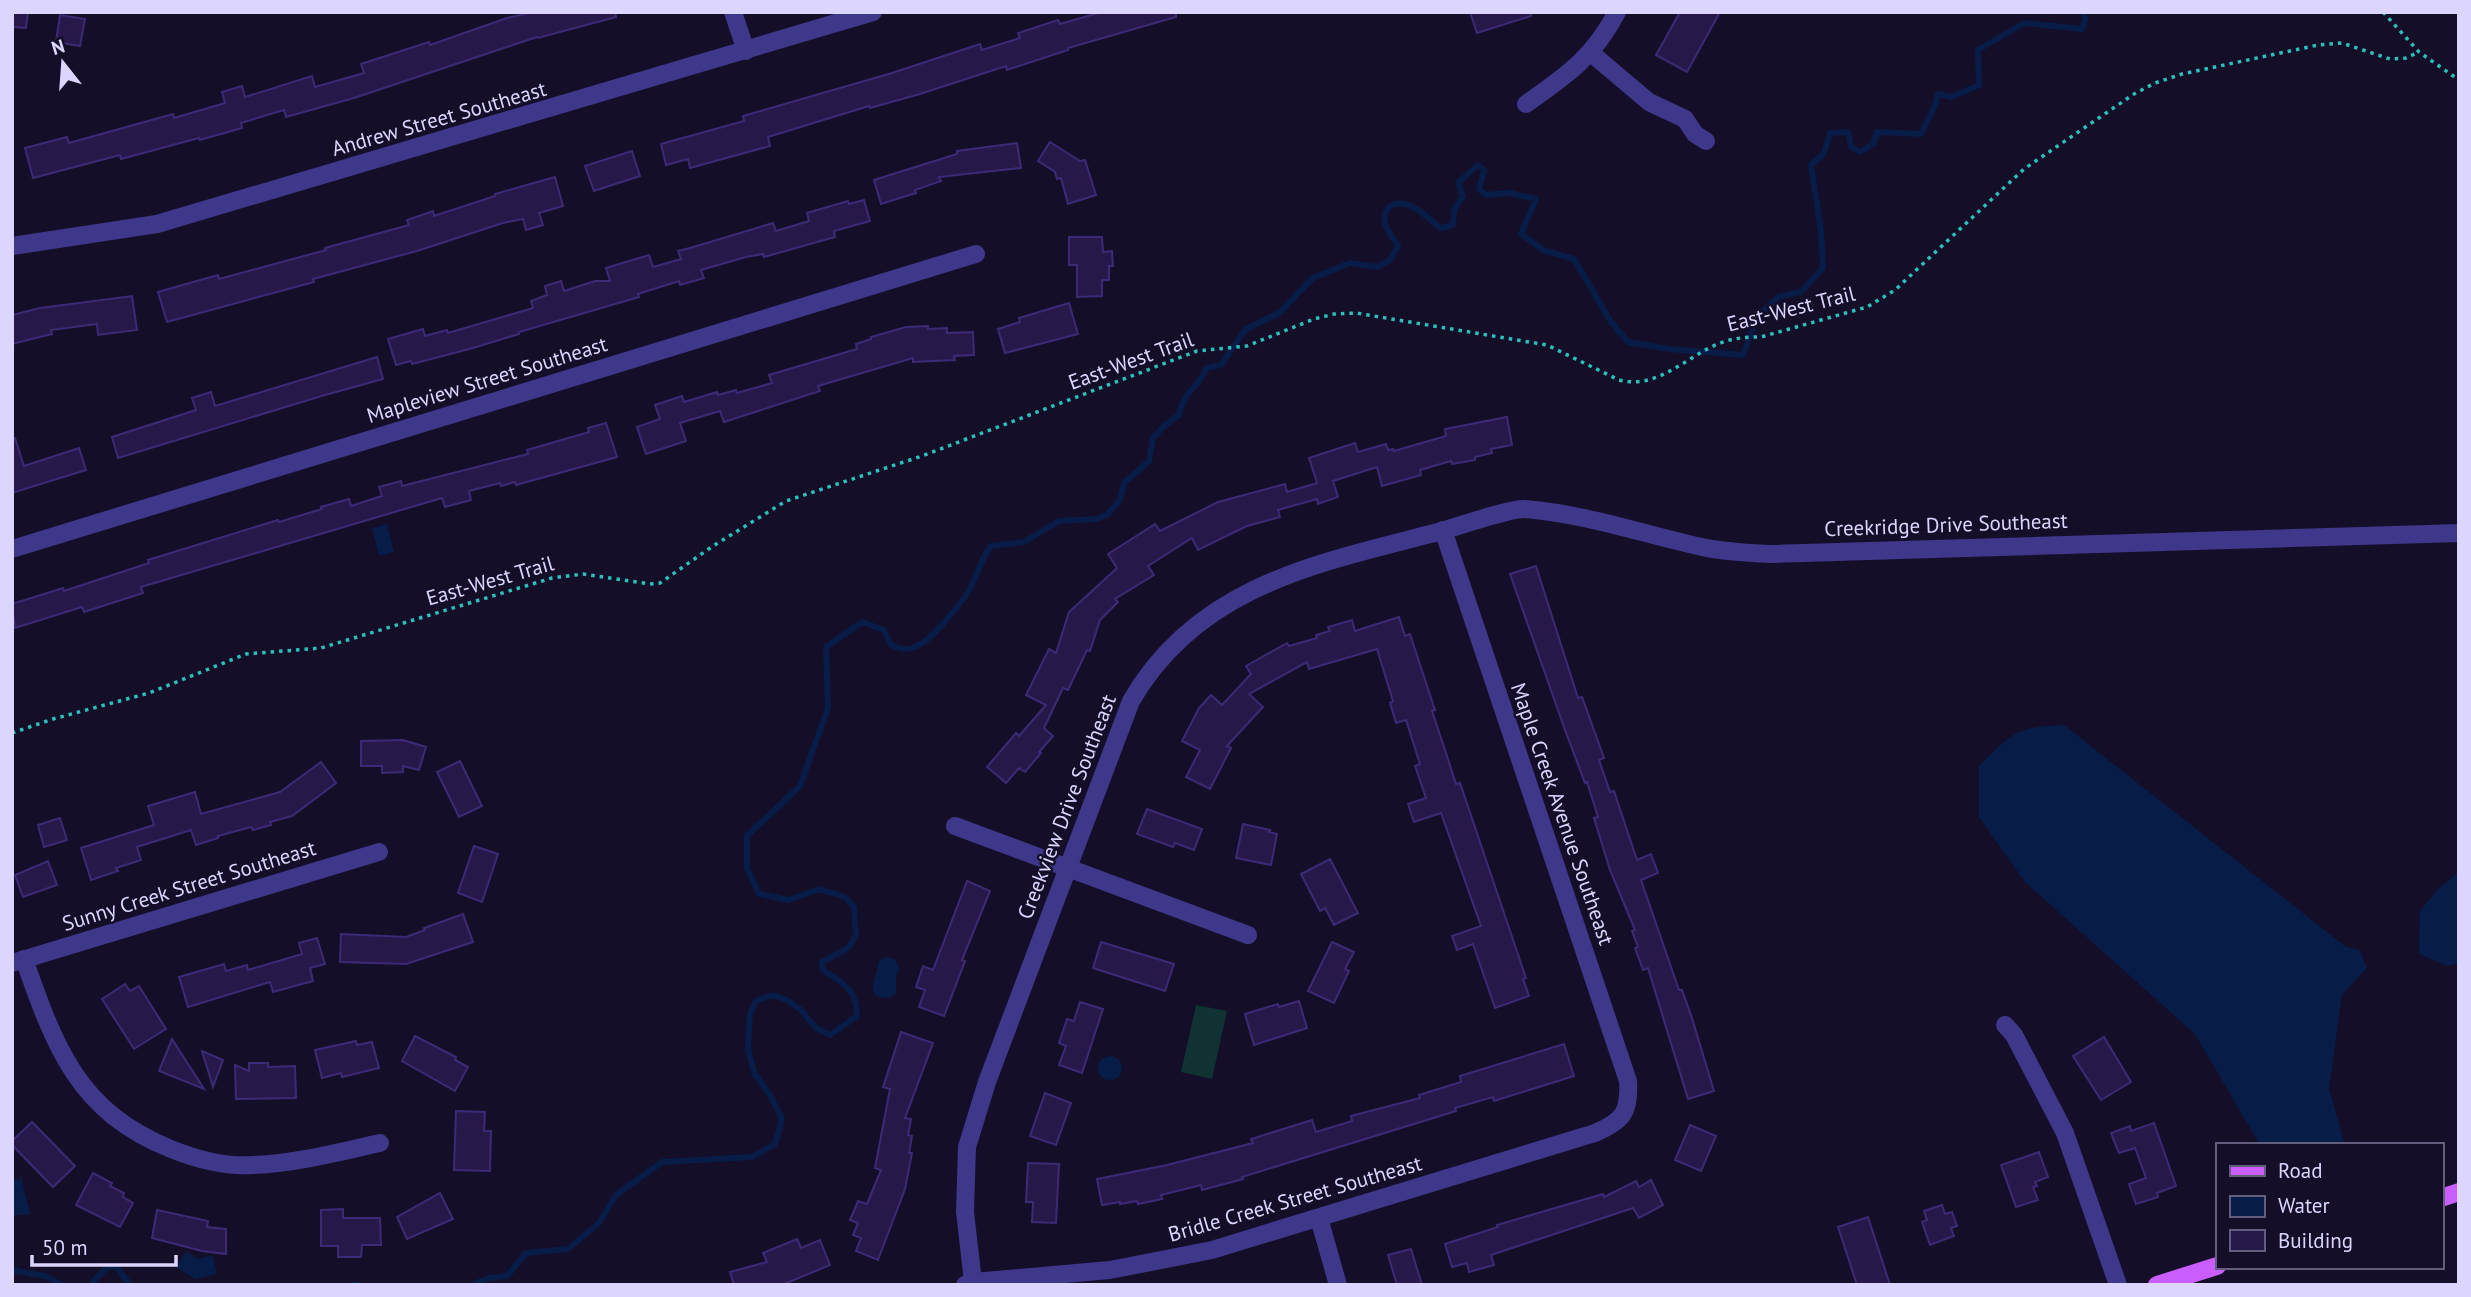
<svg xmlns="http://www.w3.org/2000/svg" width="2471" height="1297" viewBox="0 0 2471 1297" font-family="'PT Sans',sans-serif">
<rect width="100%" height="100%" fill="#140e28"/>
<!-- green -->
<path fill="#113233" d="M1196,1005L1227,1011L1212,1079L1181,1072Z"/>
<!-- water -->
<g fill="#081c48">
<path d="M387,524L394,552L379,556L372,528Z"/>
<path d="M2064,725L2346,947L2360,950L2367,968L2342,995L2329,1089L2345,1145H2260L2195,1034L2025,882L1979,817V766C2012,733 2016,727 2064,725Z"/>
<path d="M2459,872V963L2447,966L2419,954L2420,911L2438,889Z"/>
<path d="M886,957L895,959L899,969L896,976V993C890,1000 882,999 874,994L873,985L879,961Z"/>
<circle cx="1110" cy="1068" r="12"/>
<path d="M21,1176L30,1214L12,1216V1178L18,1180Z"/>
<path d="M186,1251L198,1259L213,1255L217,1274L195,1279L176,1267Z"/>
</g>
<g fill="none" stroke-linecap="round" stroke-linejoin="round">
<!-- stream -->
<g stroke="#081c48" stroke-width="6">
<path d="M12,1270L45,1276L62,1285"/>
<path d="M90,1285L107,1267L116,1266L130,1285"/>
<path d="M351,1285H360"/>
<path d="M471,1285L489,1278L507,1276L526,1253L568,1249L599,1223L616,1195L662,1162L752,1157L775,1144L782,1119L770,1095L754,1073L748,1048L750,1013L757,1000L773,995L785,999L801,1010L816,1028L830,1035L857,1016C857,990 844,983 823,970L822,962L848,948L856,935L854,907L845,897L819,889L789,900L759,894L747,868V836L800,786L828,708L826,647L862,622L884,630L891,645C900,649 908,651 917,646C934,638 959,606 969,590C978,576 980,559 991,546L1024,542L1059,521L1096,519L1107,515L1120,500L1124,483L1149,461L1153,438L1164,426L1179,415C1183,391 1199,389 1206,368L1221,365L1246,329L1279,313L1313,278L1350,263L1378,267L1390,260L1398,246C1391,236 1377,218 1389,207C1393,204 1399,203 1405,204C1417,206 1431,221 1441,228L1453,225L1454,210L1463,196L1458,183L1478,165L1484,170L1479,189L1486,195L1509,193L1536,199L1521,234L1543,250L1574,259L1611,322L1628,342L1669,349L1743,355L1757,317L1778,297L1801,292L1823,268L1821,231L1811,165L1824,153L1830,133L1848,132L1851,147L1860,152L1873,144L1877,132L1921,134L1936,103L1938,94L1951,97L1979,85L1978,50L2024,23L2082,29L2085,20L2084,12"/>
</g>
</g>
<!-- building -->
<g fill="#26194a" stroke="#3d2a77" stroke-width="2">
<path d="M12,12H28L26,28L12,27Z"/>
<path d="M533,12H615L616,17L538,38L537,37L354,98L286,117L284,110L241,123L242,128L200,140L199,138L121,159L120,155L33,178L25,148L67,137L69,143L173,114L174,118L225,103L222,92L242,86L245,97L312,76L315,87L364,73L361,64L429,42L430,45L507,18Z"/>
<path d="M1102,12H1176V17L1068,48V50L1007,70L1006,66L920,94L870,108L869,106L768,137L770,146L690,168L688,159L666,165L661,144L744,121L743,116L892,73L980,44L982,50L1020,38L1018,33L1058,20L1060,24Z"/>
<path d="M1470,12H1531V16L1477,33Z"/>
<path d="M1680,12H1720L1687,72L1656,55Z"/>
<path d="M60,15L85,19L80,46L56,42Z"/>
<path d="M1050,142L1080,161L1085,160L1096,195L1068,204L1061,178L1057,179L1055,172L1038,161Z"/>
<path d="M1017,143L1021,168L939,177L941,181L915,190L916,193L881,204L874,180L957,154V151Z"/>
<path d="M632,151L640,176L594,191L585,166Z"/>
<path d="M555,177L563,206L539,213L543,225L526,230L523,219L503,223L417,251L313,279L314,282L167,322L158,292L218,275L219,279L326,250L325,248L409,225L407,220L433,211L434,216L495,196V194Z"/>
<path d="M864,200L870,221L834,231L835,237L764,257L763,254L746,257L701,270L704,278L680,285L679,281L638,294L639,297L519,332V334L473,348L412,364L411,361L396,365L388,339L423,329L425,336L447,330L448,333L533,308L531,301L547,295L545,286L561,281L564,291L595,281H610L606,268L649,255L653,267L681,259L678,251L690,248L773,223L776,231L809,221L807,213L848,201L849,204Z"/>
<path d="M1069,237H1102L1103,252L1112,251L1113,266H1109V280H1102V296L1077,297V265H1069Z"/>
<path d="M132,296L137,330L98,335L97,324L51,330L52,334L12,344V315L40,308Z"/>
<path d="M1069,303L1078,334L1005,353L998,329L1020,322L1019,318Z"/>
<path d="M928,326V329L947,328V333L973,332L974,355L954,356L955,360L913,362V358L818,386L820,391L724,422L720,411L680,423L686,441L646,454L637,427L660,419L655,405L682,396L684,402L717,392L718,395L736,390L737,393L772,383L769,375L857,349L856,344L871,339V337L906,327Z"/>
<path d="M377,357L383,379L325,395L118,458L112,437L196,410L192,398L211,392L215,406Z"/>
<path d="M1507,417L1512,445L1491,449L1492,453L1475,457V460L1452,464L1451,461L1420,470L1421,475L1382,486L1377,467L1333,481L1338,497L1318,504L1317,499L1278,510L1280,517L1247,526L1198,550L1192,538L1148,566L1154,575L1115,599L1118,602L1100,620L1090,651L1087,650L1068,690L1063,688L1044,728L1053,736L1039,752L1041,753L1025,772L1019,768L1006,783L987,767L1016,733L1019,736L1046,705L1026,695L1049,649L1056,653L1069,612L1117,568L1108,554L1155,524L1160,531L1218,502L1285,484L1287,492L1317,483L1309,458L1355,443L1358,452L1386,444L1388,450L1393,449L1394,451L1446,436L1445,429Z"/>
<path d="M606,423L617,457L516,485L515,482L501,486L500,483L469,491L471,500L445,507L442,498L141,587L143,593L84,612L82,607L15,628L12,604L63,588L64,591L149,563L148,560L278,520L279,522L322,509L321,507L349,499L351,506L382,496L379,487L401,481L402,486L528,454L527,450L589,432L588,428Z"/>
<path d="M15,438L24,466L79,448L86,470L12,493V439Z"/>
<path d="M1536,566L1578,698L1582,697L1604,758L1599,760L1610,792L1614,791L1637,860L1651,854L1658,873L1641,880L1679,990H1682L1692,1018L1714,1091L1688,1099L1648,968L1643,970L1635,948L1638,947L1632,931L1635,930L1610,870L1594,818L1598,817L1587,782L1585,783L1565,730L1510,574Z"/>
<path d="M1399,617L1405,636L1410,634L1435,710L1432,711L1447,756L1456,784L1460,783L1526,978L1523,979L1529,996L1495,1008L1473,944L1457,950L1452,936L1481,926L1441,813L1414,822L1408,804L1426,798L1415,766L1420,764L1406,720L1396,723L1390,703L1393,701L1377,649L1309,669L1307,662L1249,694L1263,707L1227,746L1231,748L1210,789L1186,777L1200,750L1182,741L1199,708L1211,695L1222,705L1251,674L1246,666L1287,643L1289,646L1317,638L1316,635L1330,631L1328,627L1352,620L1355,631Z"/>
<path d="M403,740L426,747L419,770L403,766V772L382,773V766H361V741Z"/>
<path d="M460,761L482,806L459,817L437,772Z"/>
<path d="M321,762L336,783L292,816L270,822L271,825L253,830L251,827L218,836V838L196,845L191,830L137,847L141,860L116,868L118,871L91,880L81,848L154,825L148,806L195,792L201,814L280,792Z"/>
<path d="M1147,809L1202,829L1194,850L1175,843L1173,847L1137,834Z"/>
<path d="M60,818L67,840L44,847L38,825Z"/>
<path d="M1243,824L1270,830L1269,832L1277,834L1271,865L1236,858Z"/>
<path d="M474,846L498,854L482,902L458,893Z"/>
<path d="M1330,859L1358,913L1334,925L1325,908L1320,911L1301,874Z"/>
<path d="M48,861L57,885L23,897L15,875Z"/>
<path d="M967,881L990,891L962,960L965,961L944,1016L919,1007L925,990L916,987L923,966L933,970Z"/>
<path d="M463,914L473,942L406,964L340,962L341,934L406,937L425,930L424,928Z"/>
<path d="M317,938L325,964L310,968L313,981L273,992L270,982L188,1007L179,977L224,964L226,971L247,965L248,970L302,954L299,943Z"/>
<path d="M1101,942L1174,964L1165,991L1093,968Z"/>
<path d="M1332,942L1354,952L1345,969L1349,971L1334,1003L1308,991Z"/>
<path d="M125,984L130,991L139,986L166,1029L134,1049L102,999Z"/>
<path d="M1299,1001L1307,1028L1254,1045L1245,1014L1278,1004L1279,1007Z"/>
<path d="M1080,1002L1103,1009L1082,1073L1059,1065L1066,1046L1059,1043L1067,1019L1074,1021Z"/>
<path d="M901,1032L933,1043L905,1118L911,1119L908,1135L912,1136L909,1153H912L905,1189L878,1260L856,1251L861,1238L853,1235L858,1223L850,1220L858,1201L867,1204L881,1170L875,1168L890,1089L883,1087Z"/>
<path d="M415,1036L456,1057L455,1060L468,1067L455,1091L402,1061Z"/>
<path d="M2104,1037L2131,1082L2101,1100L2073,1056Z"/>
<path d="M172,1039L204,1089L159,1071Z"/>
<path d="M356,1041L357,1045L372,1042L379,1068L342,1077L341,1073L322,1078L315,1050Z"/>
<path d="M1564,1044L1574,1076L1494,1101L1493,1097L1455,1108L1456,1111L1242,1177L1243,1179L1232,1182L1202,1190L1201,1185L1161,1195L1162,1199L1138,1204L1137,1201L1120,1204V1202L1102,1205L1097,1179L1167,1165L1253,1143L1251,1139L1312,1120L1316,1132L1352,1121L1351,1116L1420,1098L1419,1095L1461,1082L1460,1076Z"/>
<path d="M202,1051L223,1060L213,1087Z"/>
<path d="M249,1063H268V1067L295,1066L296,1098L236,1099L235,1065L249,1071Z"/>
<path d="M1045,1093L1071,1103L1056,1145L1030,1136Z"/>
<path d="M456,1111L485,1112L484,1131H491L490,1171L454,1170Z"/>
<path d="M32,1122L75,1166L53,1187L12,1145V1141Z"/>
<path d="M2154,1123L2176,1186L2157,1193L2158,1197L2136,1204L2129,1184L2146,1178L2135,1148L2119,1153L2111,1133L2130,1126L2131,1131Z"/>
<path d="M1690,1125L1716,1136L1701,1171L1675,1160Z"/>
<path d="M2039,1152L2048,1177L2035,1182L2037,1186L2033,1187L2038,1200L2016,1207L2001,1165Z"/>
<path d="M1028,1163L1059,1164L1056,1223L1032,1222L1033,1202H1026Z"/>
<path d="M93,1173L112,1183L110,1186L124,1193L123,1197L133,1203L120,1227L76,1205Z"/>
<path d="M1651,1180L1663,1205L1639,1218L1633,1208L1491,1255L1494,1265L1469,1272L1467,1263L1452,1267L1445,1244L1498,1227L1497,1225L1603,1194L1604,1197L1636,1181L1639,1187Z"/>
<path d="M440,1193L453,1219L407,1239L397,1217Z"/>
<path d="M1942,1205L1945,1214L1952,1212L1957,1226L1951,1228L1954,1236L1930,1245L1922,1222L1927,1220L1924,1211Z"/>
<path d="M343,1209V1218H380L381,1245H362L361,1257H338V1246H321V1210Z"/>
<path d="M157,1210L208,1221L207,1227L226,1229V1254L202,1251L152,1238Z"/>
<path d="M1868,1217L1890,1285H1857L1838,1227Z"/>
<path d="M797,1239L801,1248L820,1240L830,1265L782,1285H734L730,1272L767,1262L763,1253Z"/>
<path d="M1411,1249L1422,1285H1397L1388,1255Z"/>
</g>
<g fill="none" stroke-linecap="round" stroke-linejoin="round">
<!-- path -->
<g stroke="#29c0bd" stroke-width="3.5" stroke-dasharray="3.5 5" stroke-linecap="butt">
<path d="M2383,12L2419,52L2459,80"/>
<path d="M12,733L53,719L149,693L246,654L321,648L552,578L583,574L650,584L660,583L713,546L786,501L922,456L1197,351L1247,346L1314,319L1334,314L1356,313L1547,345L1619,380C1657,390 1686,357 1718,344C1732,338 1746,337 1761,337L1867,307L1895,290L2024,169L2134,94L2155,83L2182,74L2318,45L2342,43L2390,59L2406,58L2419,52"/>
</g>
<!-- minor -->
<g stroke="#3e378a" stroke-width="18">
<path d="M733,12L746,51"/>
<path d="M1591,53L1649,102L1685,119L1695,134L1706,141"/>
<path d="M1526,104C1567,75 1593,58 1617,12"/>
<path d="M12,246L157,224L873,12"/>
<path d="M12,549L976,254"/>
<path d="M955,826L1248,935"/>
<path d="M24,959C55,1047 78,1112 171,1149C198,1160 225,1167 254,1165C297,1163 339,1152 380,1143"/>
<path d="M12,963L379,852"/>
<path d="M2005,1025L2014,1035L2065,1133L2118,1285"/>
<path d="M1319,1218L1338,1285"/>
<path d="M973,1282L965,1212L967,1147L987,1082L1131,701C1198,585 1319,563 1438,532C1456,527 1511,508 1525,509C1586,514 1643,534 1702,547C1725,552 1748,553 1771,554L2459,533"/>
<path d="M965,1285L973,1282L1110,1270L1212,1250L1595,1133C1623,1121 1630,1112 1628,1081L1443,530"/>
</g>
<!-- major -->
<g stroke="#ca5dff" stroke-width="18">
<path d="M2441,1198L2459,1192"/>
<path d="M2157,1285L2217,1266"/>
</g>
</g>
<g text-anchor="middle" stroke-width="5" stroke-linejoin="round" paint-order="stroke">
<!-- street labels -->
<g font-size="21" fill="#dcd6ff" stroke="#140e28">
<text transform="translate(439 119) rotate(-16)" y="7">Andrew Street Southeast</text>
<text transform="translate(1791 309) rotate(-14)" y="7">East-West Trail</text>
<text transform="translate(1131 361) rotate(-20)" y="7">East-West Trail</text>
<text transform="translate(487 380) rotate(-17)" y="7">Mapleview Street Southeast</text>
<text transform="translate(1946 525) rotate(-2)" y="7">Creekridge Drive Southeast</text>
<text transform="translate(490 581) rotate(-16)" y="7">East-West Trail</text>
<text transform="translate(1067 807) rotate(-69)" y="7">Creekview Drive Southeast</text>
<text transform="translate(1562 814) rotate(71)" y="7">Maple Creek Avenue Southeast</text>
<text transform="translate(189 886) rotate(-17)" y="7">Sunny Creek Street Southeast</text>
<text transform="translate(1295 1199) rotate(-16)" y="7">Bridle Creek Street Southeast</text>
</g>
</g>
<!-- border -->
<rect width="2471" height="1297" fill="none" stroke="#dcd6ff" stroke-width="28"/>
<!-- legend -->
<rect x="2216" y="1143" width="228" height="126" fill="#140e28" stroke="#645e7e" stroke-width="2"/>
<rect x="2230" y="1166" width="35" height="10" fill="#ca5dff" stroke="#645e7e" stroke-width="2"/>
<text x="2278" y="1178" font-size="21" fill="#dcd6ff">Road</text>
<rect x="2230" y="1196" width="35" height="21" fill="#081c48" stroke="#645e7e" stroke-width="2"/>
<text x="2278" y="1213" font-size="21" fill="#dcd6ff">Water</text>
<rect x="2230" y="1230" width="35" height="21" fill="#26194a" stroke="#645e7e" stroke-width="2"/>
<text x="2278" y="1248" font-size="21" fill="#dcd6ff">Building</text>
<!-- north arrow -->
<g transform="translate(63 63) rotate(343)" stroke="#140e28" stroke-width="5" paint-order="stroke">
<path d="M0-5L12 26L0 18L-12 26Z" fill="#dcd6ff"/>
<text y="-10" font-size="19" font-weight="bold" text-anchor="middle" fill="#dcd6ff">N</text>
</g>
<!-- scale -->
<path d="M32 1255v10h144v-10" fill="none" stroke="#dcd6ff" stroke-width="3.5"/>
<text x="42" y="1255" font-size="21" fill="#dcd6ff" stroke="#140e28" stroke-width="5" paint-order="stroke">50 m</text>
</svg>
